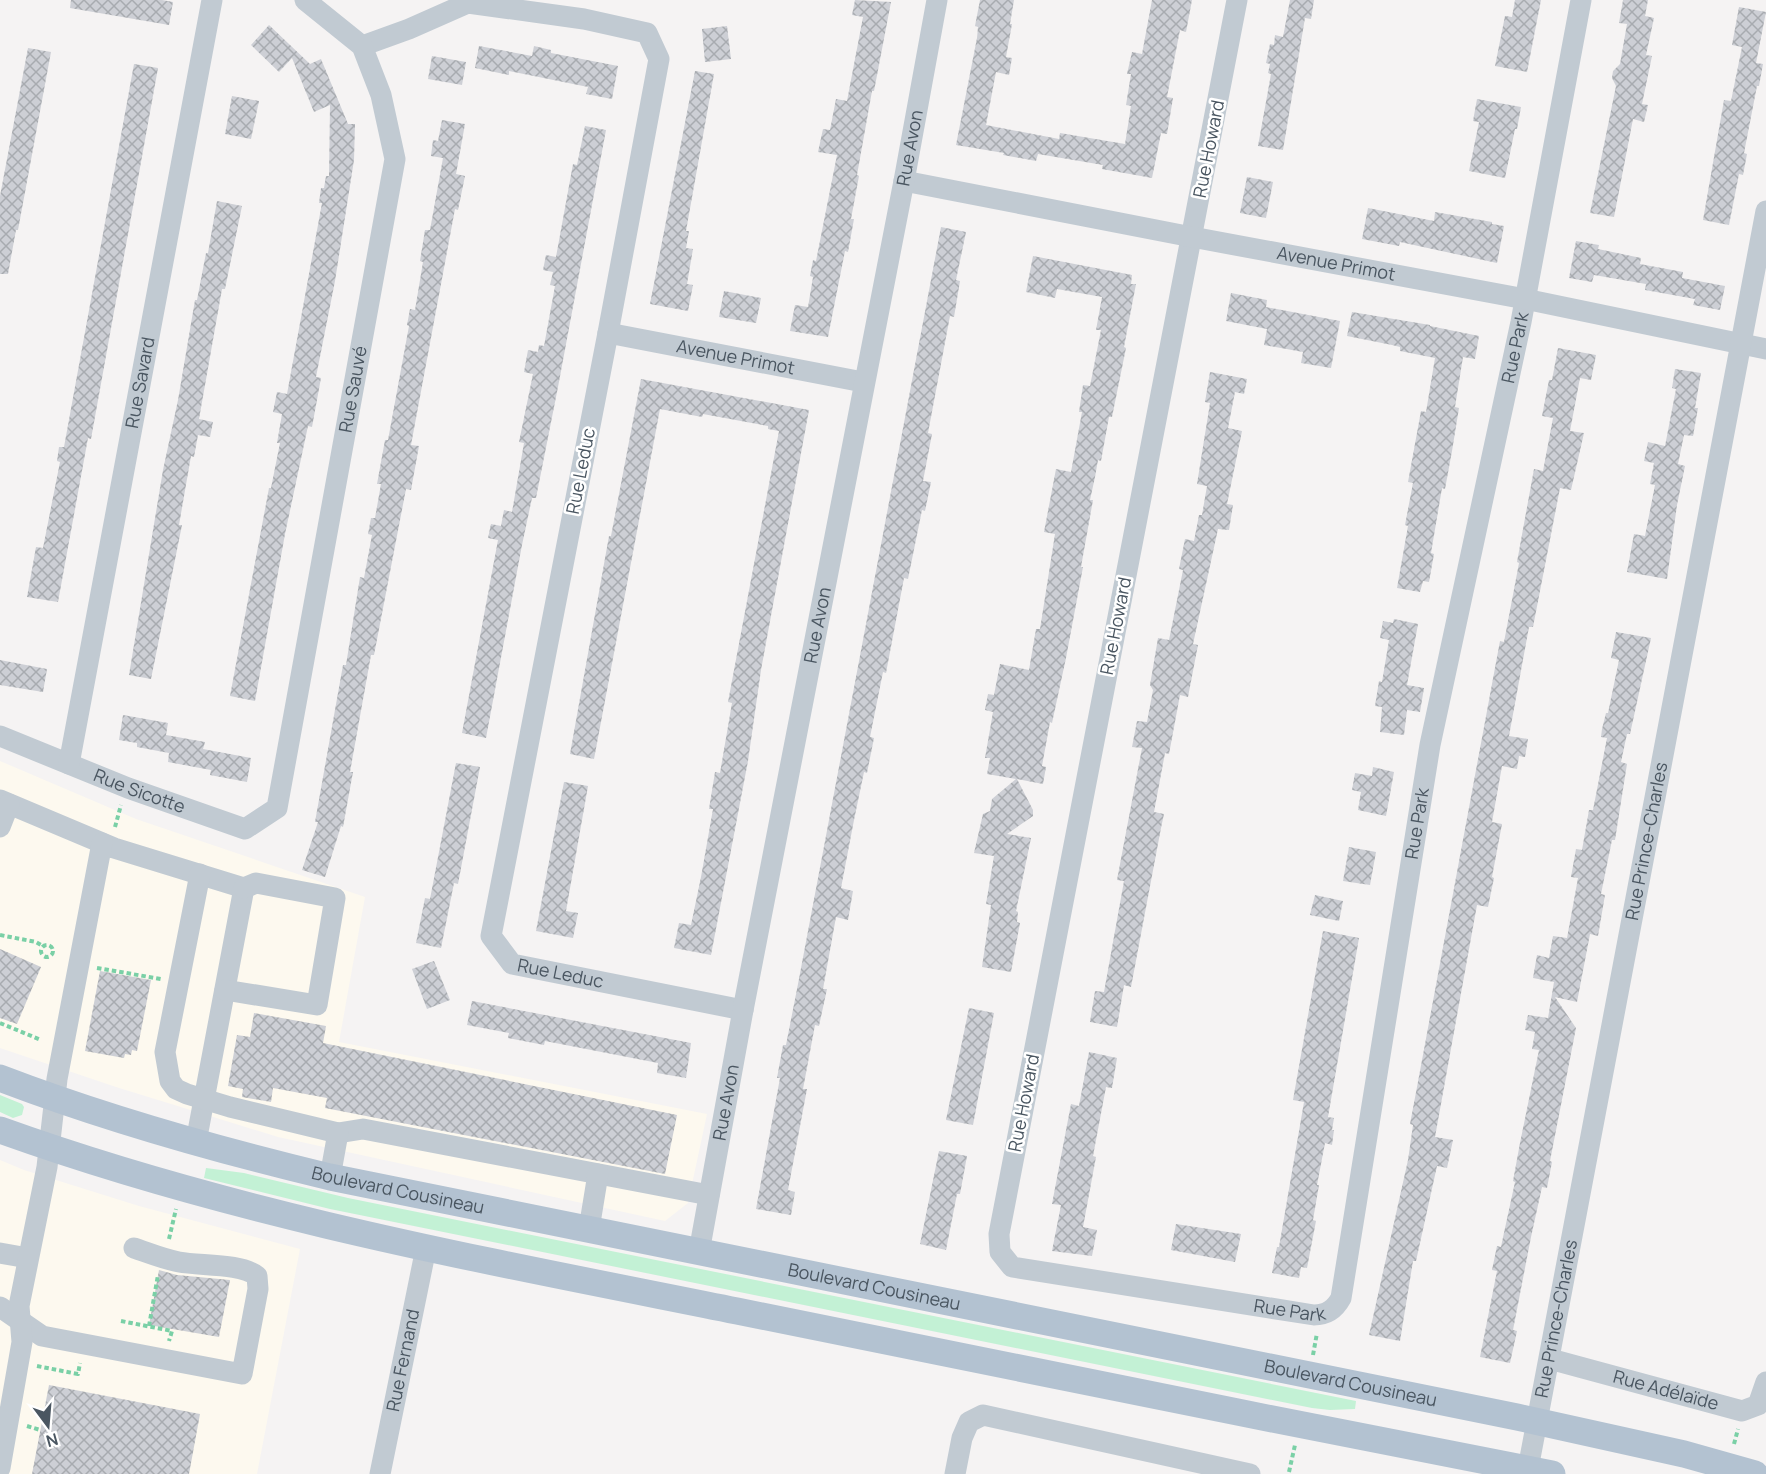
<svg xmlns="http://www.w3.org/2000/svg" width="1766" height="1474" viewBox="0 0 1766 1474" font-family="Manrope,sans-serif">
<defs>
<pattern id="building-cross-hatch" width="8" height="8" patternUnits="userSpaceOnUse" patternTransform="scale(1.5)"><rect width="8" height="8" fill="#cdcfd5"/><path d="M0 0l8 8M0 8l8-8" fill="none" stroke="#a8abb0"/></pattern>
</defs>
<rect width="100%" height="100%" fill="#f5f3f3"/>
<!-- commercial -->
<g fill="#fdf9ef">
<path d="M0,761L136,819L365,897L339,1042L707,1114L688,1203L665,1221L278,1137L116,1087L0,1048Z"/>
<path d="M0,1160L24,1170L139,1206L300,1249L257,1474H0Z"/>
</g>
<!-- grass -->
<g fill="#c3f1d5">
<path d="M0,1095L22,1104L24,1107L22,1115L13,1118L0,1112Z"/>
<path d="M206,1168L244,1173L348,1198L1356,1401L1355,1409L1330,1410L1312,1408L330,1209L204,1178Z"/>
</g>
<!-- building -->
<g fill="url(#building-cross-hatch)">
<path d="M71,0H162L173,2L169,25L70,8Z"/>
<path d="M855,0L891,2L874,91H872L857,175L859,176L851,219H854L848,252L845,251L828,337L790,331L795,305L808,307L813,277L810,276L813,260L816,261L837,155L818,152L823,129L830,130L836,99L847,101L863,17L852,15Z"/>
<path d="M980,0H1014L1010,24H1012L1006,57L1012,58L1009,75L996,72L986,125L1059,139L1060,133L1125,144L1131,106L1126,105L1131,74H1127L1132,52L1142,54L1152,0H1192L1186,32L1180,30L1167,97L1173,98L1167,134L1161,133L1152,178L1102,169L1103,165L1038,154L1036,161L1003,155L1004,153L956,145L977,38L978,27L975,26Z"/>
<path d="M1290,0H1314L1311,19L1305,18L1283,150L1258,146L1271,74L1268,73L1270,64L1266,63L1270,44L1274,45L1275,35L1283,37Z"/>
<path d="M1515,0H1541L1527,72L1495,66L1505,16L1512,17Z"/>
<path d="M1623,0H1648L1645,16L1654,18L1646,55L1652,56L1642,104L1648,105L1644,122L1633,119L1614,217L1590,213L1616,86L1612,78L1613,71L1620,64L1627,24L1619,23Z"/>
<path d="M1739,7L1766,12L1756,63L1763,64L1759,86H1757L1744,153L1747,154L1743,175L1739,174L1729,225L1703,220L1724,100L1731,101L1742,47L1732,45Z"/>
<path d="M269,25L310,64L321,59L348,124H355L354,160L335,281L316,377L321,378L312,427L308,426L285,534L255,701L230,696L269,488H271L280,443H277L282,414L273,412L277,392L287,394L322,203H319L321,188H324L326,176H329L330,105L314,112L292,58L279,72L251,45Z"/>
<path d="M727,26L731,59L705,62L702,29Z"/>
<path d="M479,46L532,56L534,46L551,50V53L618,66L612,99L586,94L588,87L509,71V75L475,68Z"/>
<path d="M28,48L51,52L18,230H16L8,274H0V196Z"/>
<path d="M432,56L466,62L462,85L428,79Z"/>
<path d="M134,64L158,68L91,439L88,438L58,602L27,597L36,547L43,548L60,462L57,461L59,447H64Z"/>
<path d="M695,71L714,74L686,231H689L686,248L693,249L687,284L693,285L688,311L650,304Z"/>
<path d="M232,96L259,101L251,139L225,134Z"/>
<path d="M1477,99L1521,107L1517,129H1515L1505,178L1469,171L1479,122L1473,121Z"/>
<path d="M442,120L465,124L456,174L465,176L458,210L455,209L411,445L419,446L411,490L406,489L374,655H371L350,772H353L343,827L341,826L325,877L302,870L318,822H315L343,665H346L360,577L364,578L372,535L368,534L371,518H375L381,484H377L385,440H388L409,326L407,325L410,309L415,310L423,262L420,261L425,230H430L443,158L431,156L433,140L438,141Z"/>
<path d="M585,126L606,130L558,387L536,498H532L522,545L486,738L462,733L498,540L488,538L491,524L501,526L504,510L512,512L524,443L519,442L533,374L524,372L528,350L538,352L539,345L544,346L555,286L550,285L553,272L543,270L546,255L556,257L573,164L577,165Z"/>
<path d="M1247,177L1273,182L1266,218L1240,213Z"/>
<path d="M217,201L242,206L225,289H222L199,419L213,422L210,437L198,435L194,457L191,456L179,525H182L151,679L129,675L163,470L178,400L195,300H197L206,253H208Z"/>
<path d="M1368,208L1434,221L1435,212L1492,222V224L1504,226L1497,263L1400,242L1399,246L1362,239Z"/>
<path d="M941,227L966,232L956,280L960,281L954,317L950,316L928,433L932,434L923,481L931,482L925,511L922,510L908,579L904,578L886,673L883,672L870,737L874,738L867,773L864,772L854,820L841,888L853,891L848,920L836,917L823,989H827L819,1026L815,1025L803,1089H807L788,1190L795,1192L791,1215L756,1209L780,1078H777L783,1045H786L798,984Z"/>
<path d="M1576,241L1599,245L1598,249L1641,258L1640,264L1683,272L1682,278L1725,286L1720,310L1693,305L1695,299L1645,290L1646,284L1594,275L1592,282L1569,278Z"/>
<path d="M1033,256L1132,275L1131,284H1136L1124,347L1126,348L1112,417H1109L1101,461L1098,460L1095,477L1090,500H1093L1081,567H1083L1066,658L1052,723L1050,722L1042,766L1046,767L1043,784L1017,779L1033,810V816L1007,834L1031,838L1016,911L1018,912L1017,922L1020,923L1011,972L982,967L991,905L986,904L994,856L974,853L983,814L990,811L992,799L1016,779L987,774L990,758H985L993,712L985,710L988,694L994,695L1000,664L1029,670L1036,629H1040L1055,534L1044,532L1056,469L1071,472L1082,412H1079L1083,385L1090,386L1101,330H1096L1102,297L1057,289L1055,298L1026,292Z"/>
<path d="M724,291L761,298L756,323L719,317Z"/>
<path d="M1231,293L1267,300L1266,307L1340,321L1331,368L1301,363L1303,352L1264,345L1267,329L1226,321Z"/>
<path d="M1352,312L1430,325V326L1479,336L1475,359L1463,357L1455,407L1459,408L1452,451L1445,489L1442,488L1431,553L1434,554L1429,582L1423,581L1420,592L1397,588L1408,526L1405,525L1413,483L1408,482L1421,411L1426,412L1435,358L1400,351V347L1392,345L1347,336Z"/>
<path d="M1558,348L1596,355L1591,380L1580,378L1570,431L1584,433L1571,490L1560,488L1533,627H1529L1509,736L1528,739L1525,757L1519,756L1517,769L1502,766L1492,822L1502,824L1492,877L1494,878L1488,907L1477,905L1435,1137L1453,1140L1447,1168L1437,1166L1416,1261H1413L1400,1341L1369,1335L1408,1160L1413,1125L1410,1124L1417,1087L1500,641L1504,642L1519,563L1517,562L1534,469L1543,471L1553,418L1542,416L1549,380H1552Z"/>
<path d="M1675,369L1701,373L1695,408H1698L1693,436L1684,435L1678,464L1685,466L1677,505L1667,579L1627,572L1634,534L1645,536L1655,485L1650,484L1654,463L1644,461L1648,442L1665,446L1676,389L1672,388Z"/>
<path d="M1210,372L1247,379L1244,394L1235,392L1228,428L1242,431L1227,504L1233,505L1229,530L1218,529L1193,644L1198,645L1188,697L1180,695L1169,754L1165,753L1154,812L1164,814L1161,828L1131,987L1124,985L1117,1027L1090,1022L1095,991L1104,992L1124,881L1117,880L1142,748L1132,747L1137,721L1147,722L1153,690L1150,685L1158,638L1169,640L1183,570L1179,569L1185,539L1194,541L1199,515H1202L1207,486L1197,484L1210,403L1205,402Z"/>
<path d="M641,379L809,410L761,670L748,761L711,955L674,948L679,923L691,925L701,877L713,809H709L715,772L720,773L732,703L728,702L779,431L768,429V426L703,414L702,417L660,409L594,759L570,754L609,536H611Z"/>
<path d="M1394,619L1418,624L1407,685L1424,688L1420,712L1407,710L1404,735L1380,732L1382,707L1375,706L1379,681L1382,682L1389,640L1380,638L1383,621L1393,623Z"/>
<path d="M1616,632L1651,638L1630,734H1627L1621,762L1627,764L1615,840H1612L1601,894L1605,895L1598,936L1590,934L1577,1002L1555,997L1576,1028L1550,1161L1552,1162L1547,1188L1542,1187L1531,1237L1513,1330L1517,1331L1510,1363L1480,1357L1497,1271L1492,1270L1497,1246L1501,1247L1502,1242L1515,1182L1513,1181L1520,1143L1539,1050L1532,1049L1535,1032L1525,1030L1528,1015L1548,1018L1554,982L1533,978L1537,955L1549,958L1553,936L1567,938L1578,878L1571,877L1576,849L1582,850L1589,810H1593L1607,738L1601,737L1602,729L1606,713H1608L1619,660L1611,658Z"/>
<path d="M0,660L47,669L43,692L0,685Z"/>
<path d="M123,715L168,723L166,735L205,742L203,749L251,758L247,782L210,775L211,770L168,762L169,753L137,747V743L119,740Z"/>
<path d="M456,763L480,767L458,884L454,883L441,948L416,943L425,898L430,899Z"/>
<path d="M1373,767L1394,772L1386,816L1358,810L1361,792L1352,790L1355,773L1372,776Z"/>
<path d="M564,782L588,786L566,911L578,913L573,938L536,931Z"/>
<path d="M1349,847L1376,852L1370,885L1343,881Z"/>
<path d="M1315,895L1343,901L1339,921L1310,915Z"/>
<path d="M1323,931L1359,938L1328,1117L1334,1118L1332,1130H1334L1332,1145L1325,1143L1317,1185H1319L1313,1220L1316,1221L1307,1268L1301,1267L1299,1278L1272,1273L1277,1247H1279L1304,1102L1293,1100Z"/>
<path d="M0,949L41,967L17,1024L0,1018Z"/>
<path d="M434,961L450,1000L427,1009L412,969Z"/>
<path d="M100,971L151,980L137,1051L132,1050L131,1055L125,1054L124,1058L85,1051Z"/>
<path d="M472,1001L691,1043L686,1078L657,1073L658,1063L545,1041L544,1045L508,1038L509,1033L467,1025Z"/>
<path d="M969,1008L994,1013L973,1125L946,1120Z"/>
<path d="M254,1013L326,1026L323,1043L677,1115L665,1174L325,1108L327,1098L273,1088L271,1102L242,1097L243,1089L228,1086L237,1035L250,1037Z"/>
<path d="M1089,1052L1117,1058L1112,1088L1106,1087L1093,1156L1096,1157L1083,1227L1097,1230L1092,1256L1052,1251L1061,1205L1052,1204L1071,1104L1079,1106Z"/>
<path d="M939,1151L967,1156L960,1194H957L946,1250L920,1244Z"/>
<path d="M1176,1224L1241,1234L1235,1262L1171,1250Z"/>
<path d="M159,1270L177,1275L230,1280L219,1337L149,1325Z"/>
<path d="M49,1385L200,1414L189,1474H32Z"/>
</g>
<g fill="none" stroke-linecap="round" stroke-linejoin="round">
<!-- path -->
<g stroke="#7ad0a6" stroke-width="4" stroke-dasharray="4.5 3" stroke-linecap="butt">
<path d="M115,827L121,805"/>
<path d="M0,935L36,942L43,946"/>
<circle cx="47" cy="951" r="6"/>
<path d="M97,968L161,979"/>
<path d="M0,1023L41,1040"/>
<path d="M169,1239L176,1209"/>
<path d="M121,1321L172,1331L169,1341"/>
<path d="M149,1326L158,1275"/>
<path d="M1313,1355L1317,1333"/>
<path d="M37,1366L78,1374L80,1363"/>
<path d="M27,1426L40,1430"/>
<path d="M1734,1444L1738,1429"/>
<path d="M1289,1472L1295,1445"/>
</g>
<!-- minor -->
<g stroke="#c1cad2" stroke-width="21">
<path id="s1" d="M1237,0L999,1234L1000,1252L1012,1267L1314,1315C1327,1315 1335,1309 1341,1298L1430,745L1521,322L1581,0"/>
<path id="s2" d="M362,46L409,29L468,3L584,19L647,33L659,59L608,333L491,936L512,964L743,1010"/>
<path id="s3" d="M904,181L1192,237L1525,299L1766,349"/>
<path id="s4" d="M608,333L863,382"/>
<path id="s5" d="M0,736L128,788L245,829L277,808L395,159L381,95L362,46L305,0"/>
<path id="s6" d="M69,764L212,0"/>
<path d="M0,800L114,848L244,888L196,1142"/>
<path d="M0,827L9,804"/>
<path d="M200,874L165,1052L170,1081L176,1089L187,1094L230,1107L338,1133L363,1129L709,1195"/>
<path d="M225,990L317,1005L335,898L256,883L244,888"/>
<path d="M330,1177L338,1133"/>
<path d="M589,1229L598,1174"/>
<path id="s7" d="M699,1252L743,1010L904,181L937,0"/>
<path d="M0,1253L28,1258"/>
<path d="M0,1307L42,1336L242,1374L258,1289L257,1276C240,1263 201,1266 179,1262C163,1259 149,1253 134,1248"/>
<path id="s8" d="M1550,1359L1742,1411L1758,1405L1766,1382"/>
<path d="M0,1468L22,1342L19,1306L47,1167L57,1079L102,843"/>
<path id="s9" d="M380,1474L426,1248"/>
<path d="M955,1474L962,1438L969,1422L983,1415L1250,1474"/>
<path id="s10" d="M1527,1474L1766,211"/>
</g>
<!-- major -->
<g stroke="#b3c2d1" stroke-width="27">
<path id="s11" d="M0,1078C107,1119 218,1150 330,1177L1517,1417L1684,1454L1755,1474"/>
<path d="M0,1130C239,1216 488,1261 737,1311C1008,1365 1280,1422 1552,1474"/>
</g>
</g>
<g text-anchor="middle" stroke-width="5" stroke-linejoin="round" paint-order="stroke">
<!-- street labels -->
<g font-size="18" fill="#4a5661" stroke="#fff">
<text dy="6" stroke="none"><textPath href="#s7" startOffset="1124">Rue Avon</textPath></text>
<text transform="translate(1209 149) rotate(-79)" y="6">Rue Howard</text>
<text dy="6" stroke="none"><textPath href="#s3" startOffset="440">Avenue Primot</textPath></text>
<text dy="6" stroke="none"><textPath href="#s1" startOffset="2600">Rue Park</textPath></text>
<text dy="6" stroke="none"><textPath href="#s4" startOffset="130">Avenue Primot</textPath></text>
<text dy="6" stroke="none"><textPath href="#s6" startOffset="388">Rue Savard</textPath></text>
<text dy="6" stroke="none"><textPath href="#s5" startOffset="726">Rue Sauvé</textPath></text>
<text transform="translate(581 471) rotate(-79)" y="6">Rue Leduc</text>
<text dy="6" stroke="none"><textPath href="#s7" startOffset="638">Rue Avon</textPath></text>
<text transform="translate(1116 626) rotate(-79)" y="6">Rue Howard</text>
<text dy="6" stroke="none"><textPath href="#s5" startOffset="150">Rue Sicotte</textPath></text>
<text dy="6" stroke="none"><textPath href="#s1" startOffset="2114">Rue Park</textPath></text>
<text dy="6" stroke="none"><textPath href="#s10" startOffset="644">Rue Prince-Charles</textPath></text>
<text dy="6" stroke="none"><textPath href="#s2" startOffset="1302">Rue Leduc</textPath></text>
<text dy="6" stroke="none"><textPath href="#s7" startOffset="152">Rue Avon</textPath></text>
<text transform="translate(1024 1103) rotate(-79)" y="6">Rue Howard</text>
<text dy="6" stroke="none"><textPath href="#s11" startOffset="414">Boulevard Cousineau</textPath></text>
<text dy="6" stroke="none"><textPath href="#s11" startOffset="900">Boulevard Cousineau</textPath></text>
<text dy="6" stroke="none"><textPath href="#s1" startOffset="1575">Rue Park</textPath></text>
<text dy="6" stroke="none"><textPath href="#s10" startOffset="158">Rue Prince-Charles</textPath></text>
<text dy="6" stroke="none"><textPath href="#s9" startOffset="116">Rue Fernand</textPath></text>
<text dy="6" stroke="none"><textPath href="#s11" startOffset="1386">Boulevard Cousineau</textPath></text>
<text dy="6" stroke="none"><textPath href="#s8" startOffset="120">Rue Adélaïde</textPath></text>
</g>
</g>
<!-- north arrow -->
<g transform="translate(48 1426) rotate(164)" stroke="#ffffff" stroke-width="4.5" paint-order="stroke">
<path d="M0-4.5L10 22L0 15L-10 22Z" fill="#4a5661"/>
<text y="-9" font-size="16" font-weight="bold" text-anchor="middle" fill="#4a5661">N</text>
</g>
</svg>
